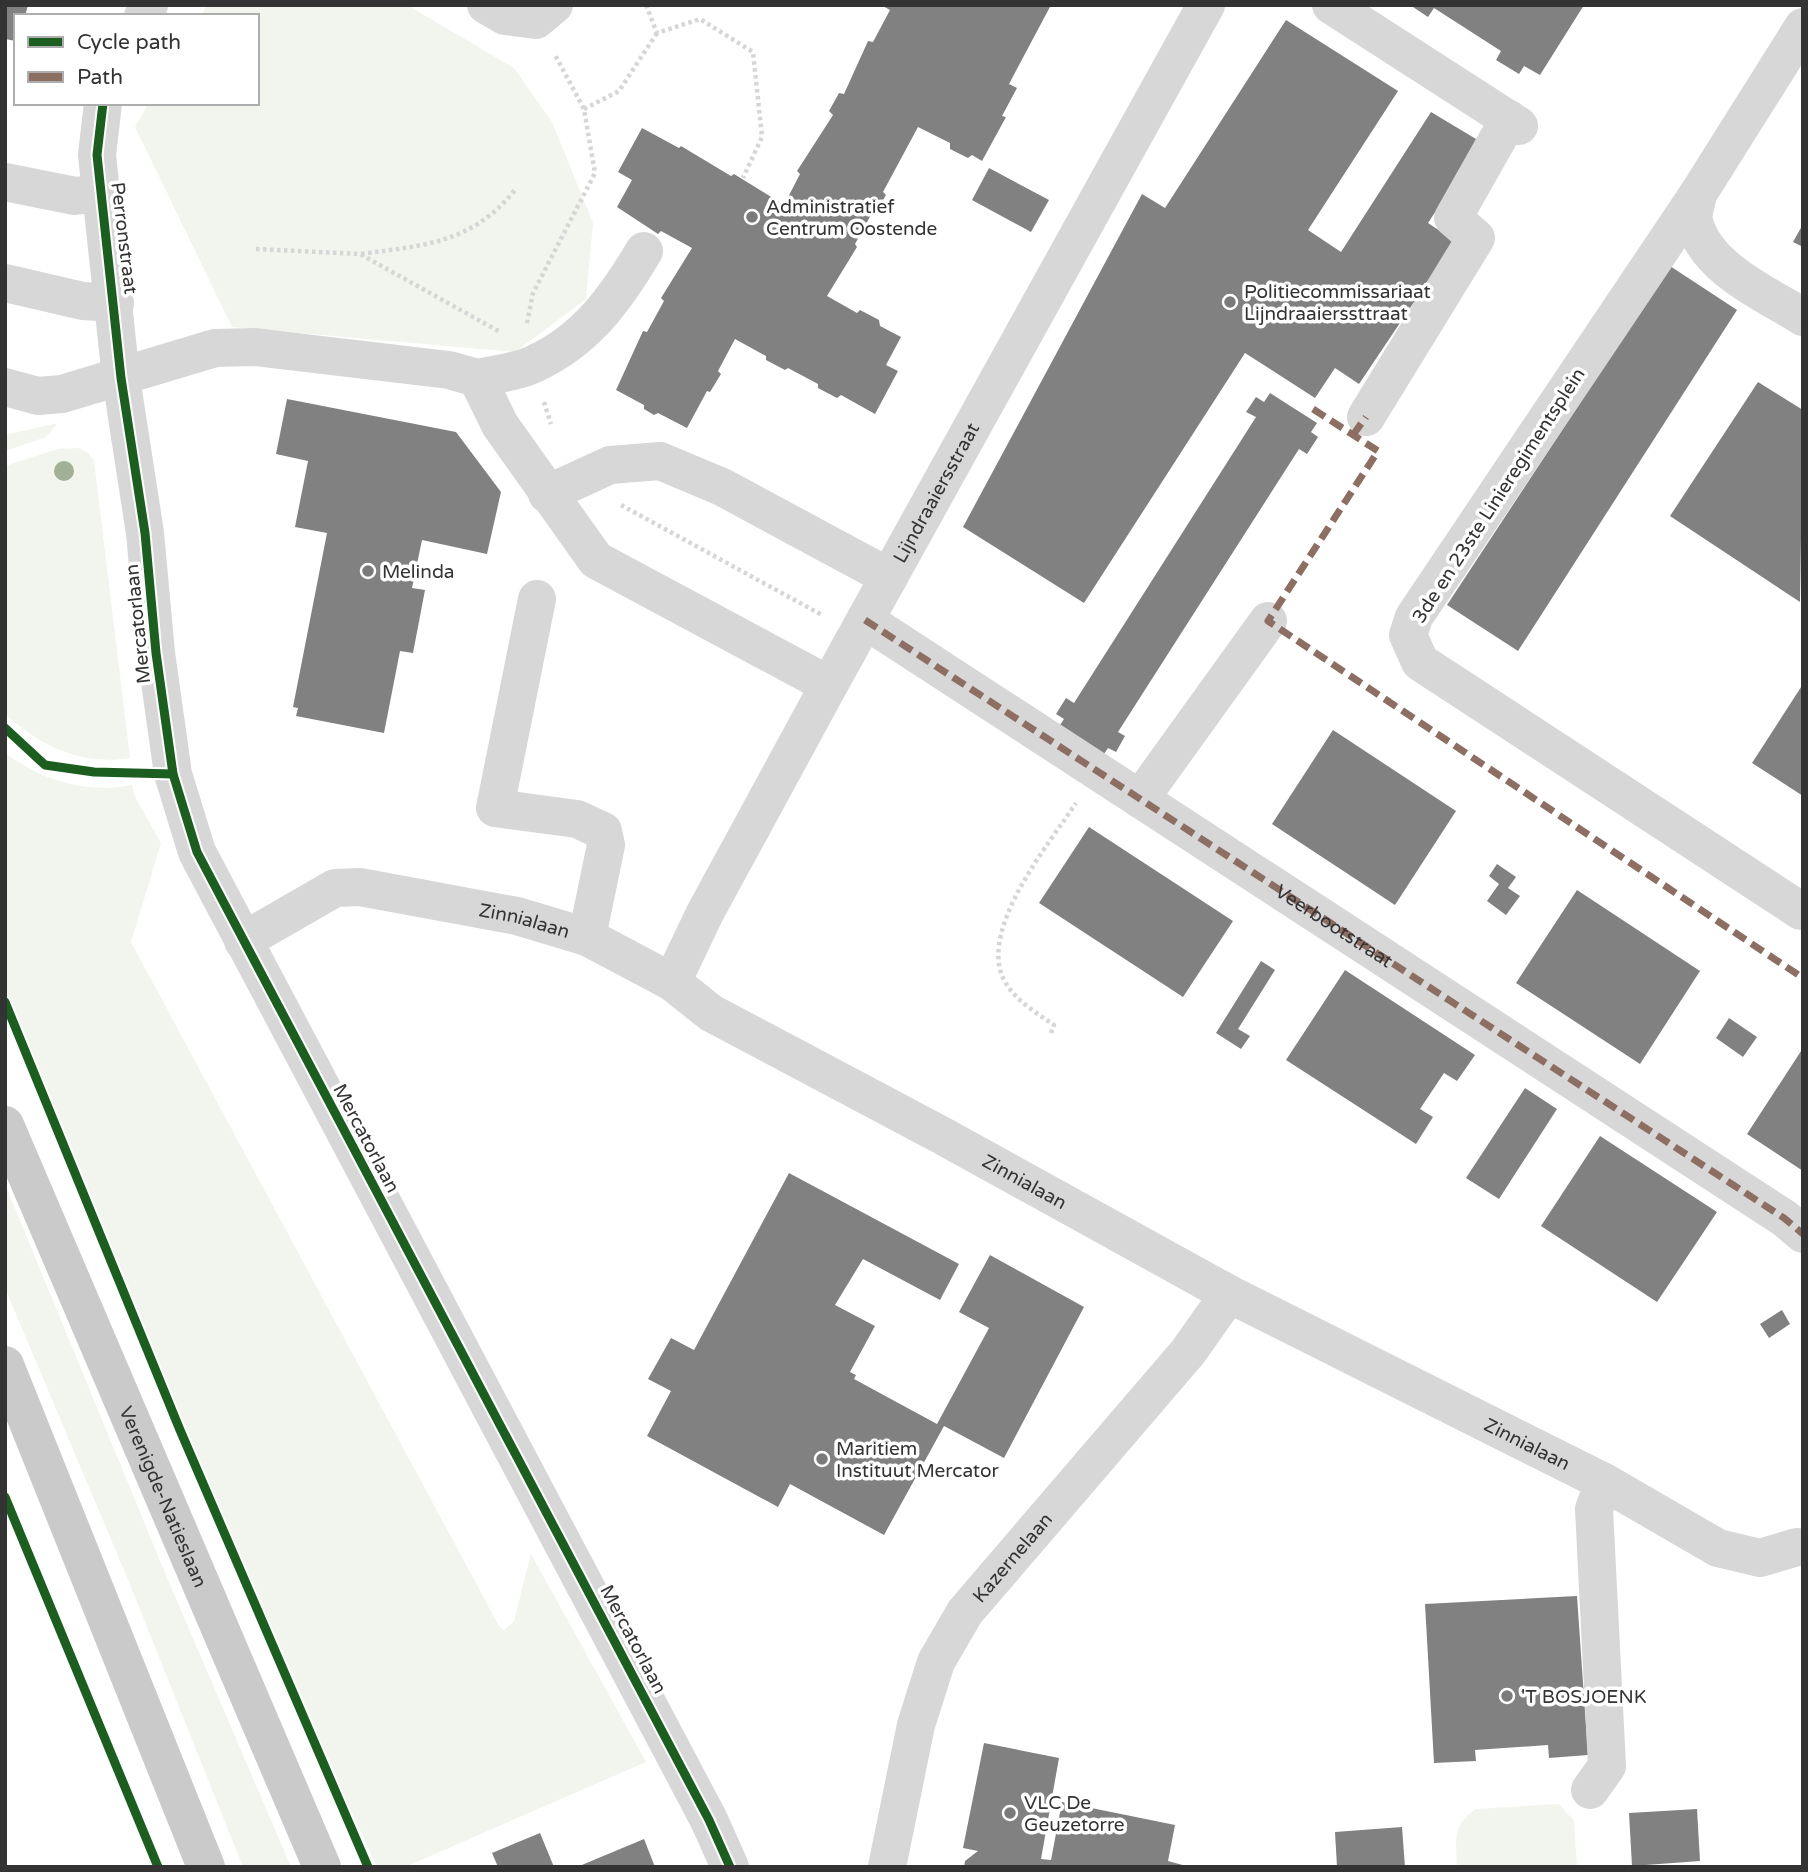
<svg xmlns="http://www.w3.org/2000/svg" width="1808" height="1872" viewBox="0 0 1808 1872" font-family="'Varela Round',sans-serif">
<rect width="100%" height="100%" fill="#fff"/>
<!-- green -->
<g fill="#f1f5ed">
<path d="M207,5H407L514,68L552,122L593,223L586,299L515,352L232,327L135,127L149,103H257V16H201Z"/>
<path d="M58,423L46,437L5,451V435Z"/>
<path d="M78,448L88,453L94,461L130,758C81,766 41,746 5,714V466L58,449Z"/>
<path d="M5,753C43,781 86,794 132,785L135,797L161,843L131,942L499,1626L504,1630L514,1621L531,1554L646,1762L405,1867H377L269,1634L5,991Z"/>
<path d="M5,1184L165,1573L291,1867H243L129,1582L5,1288Z"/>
<path d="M1559,1804L1574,1821L1577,1867H1457C1456,1841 1452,1824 1476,1809Z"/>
</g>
<!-- building -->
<g fill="#818181">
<path d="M5,5H28L25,16H16V41L5,39Z"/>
<path d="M881,5H1051L1009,84L1017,88L1002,116L1006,117L982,161L972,155L968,158L950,149V143L918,127L883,192L886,195L875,214L872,213L855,244L857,247L827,296L857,313L860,310L879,320L880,326L901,337L886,365L898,371L875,414L841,395L837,398L818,388V384L788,368L785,370L766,360V356L735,339L718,371L721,374L710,392L707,391L687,428L658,413L654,415L644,409V405L616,390L643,331L647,332L664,301L661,298L692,248L661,231L658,234L617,207L632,180L618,172L642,128L679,148L681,146L731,176L734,174L784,205L800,174L797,171L833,115L829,111L839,93L844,94L868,41L873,42L890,10Z"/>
<path d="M1410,5H1584L1540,75L1524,66L1519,74L1496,60L1501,51L1434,8L1428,17Z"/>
<path d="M1286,20L1398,91L1308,230L1341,252L1431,112L1481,142L1428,223L1455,241L1359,384L1335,368L1315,398L1245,353L1084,603L963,527L1142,194L1165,208Z"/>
<path d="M989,168L1049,200L1031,232L972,200Z"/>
<path d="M1803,224V247L1793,242Z"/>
<path d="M1670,266L1737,310L1518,651L1447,605Z"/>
<path d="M1758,382L1803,410L1800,602L1670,516Z"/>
<path d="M1270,393L1317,423L1311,432L1318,437L1307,454L1299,449L1118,732L1125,736L1116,752L1108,748L1102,757L1058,728L1064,719L1056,714L1066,698L1074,703L1256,417L1246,412L1256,397L1264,402Z"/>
<path d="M287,399L456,432L501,492L487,554L422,540L412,588L425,590L413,653L400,651L384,733L296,716L298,708L293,707L327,533L295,527L308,461L276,454Z"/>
<path d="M1803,684V796L1752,763Z"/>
<path d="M1333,730L1456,811L1395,905L1272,824Z"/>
<path d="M1089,827L1233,921L1183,997L1039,903Z"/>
<path d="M1497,864L1516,877L1508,888L1520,896L1506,915L1487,901L1499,884L1489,876Z"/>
<path d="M1577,890L1700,971L1640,1064L1516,983Z"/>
<path d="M1261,961L1275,970L1238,1029L1250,1036L1241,1049L1216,1033Z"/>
<path d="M1345,970L1475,1055L1457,1081L1444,1073L1420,1109L1433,1117L1416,1144L1286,1060Z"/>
<path d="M1729,1018L1757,1037L1743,1057L1716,1038Z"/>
<path d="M1803,1048V1171L1747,1134Z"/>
<path d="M1525,1088L1557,1109L1499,1199L1466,1178Z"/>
<path d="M1600,1136L1717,1212L1657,1302L1541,1226Z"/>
<path d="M789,1173L959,1264L940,1300L863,1259L835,1305L875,1326L850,1372L856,1375L854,1379L937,1424L989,1328L959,1312L990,1255L1084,1307L1004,1458L944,1426L884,1535L790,1484L778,1507L647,1436L671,1391L648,1379L671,1338L694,1350Z"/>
<path d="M1782,1310L1790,1324L1769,1338L1760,1324Z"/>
<path d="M1577,1596L1588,1755L1549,1758L1548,1745L1475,1750L1476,1761L1434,1763L1425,1604Z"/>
<path d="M984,1743L1059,1758L1041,1859L1051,1860L1062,1802L1175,1825L1168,1861L1190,1867H964L965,1861L978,1851L963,1848Z"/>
<path d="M1697,1809L1700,1861L1632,1866L1629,1813Z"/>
<path d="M1402,1827L1405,1867H1337L1335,1832Z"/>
<path d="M540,1833L554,1867H498L492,1853Z"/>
<path d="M644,1839L655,1867H577Z"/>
</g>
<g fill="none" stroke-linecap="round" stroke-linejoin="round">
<!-- path -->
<g stroke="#d6d6d6" stroke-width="4.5" stroke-dasharray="3.5 3.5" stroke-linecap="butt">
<path d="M646,5L657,33L700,19L753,52L762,137L743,178"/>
<path d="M584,109L619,91L657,33"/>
<path d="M256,249L360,254L500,332"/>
<path d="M361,254C425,245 471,244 515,190"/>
<path d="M527,323L533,293L595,173L584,109L555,55"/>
<path d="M544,402L551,424"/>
<path d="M621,505L822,615"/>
<path d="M1051,1033L1054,1025C1035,1012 1013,999 1003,978C980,927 1049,844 1076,803"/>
</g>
<!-- minor -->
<g stroke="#d7d7d7" stroke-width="38">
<path d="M486,5L505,16L536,20L554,5"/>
<path d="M1331,5L1519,126"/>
<path d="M143,16L149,5"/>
<path d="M1803,27L1698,194C1697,202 1692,214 1694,221C1705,268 1766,294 1803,317"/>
<path d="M103,103L97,155L121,378L145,533L156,653L173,774L197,852L709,1820L730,1867"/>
<path d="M5,182L75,196L101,193"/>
<path d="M1698,194L1414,617L1408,635L1420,662L1801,911L1803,909"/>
<path d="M5,283L83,301L115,303"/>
<path d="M477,378C496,374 519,372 536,363C587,339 616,298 644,251"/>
<path d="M5,387L38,396L62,394L215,348L255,347L449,370L477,378L500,425L596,560L829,685"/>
<path d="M1366,417L1476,238L1453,218L1509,119"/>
<path d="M547,494L610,465L660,461L722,487L889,577"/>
<path d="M537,599L495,808L577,819L603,831L606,845L587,937"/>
<path id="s1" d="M865,620L1784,1218L1803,1234"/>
<path d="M1140,799L1268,621"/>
<path id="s2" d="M243,941L335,888L360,887L517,916L587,937L672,982L711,1013L941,1135L1229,1294L1604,1482L1718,1548L1760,1558L1797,1547"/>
<path id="s3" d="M672,982L705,913L829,685L1206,5"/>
<path d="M1590,1790L1607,1766L1594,1509L1604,1482"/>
<path id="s4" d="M887,1867L916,1725L936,1662L965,1612L1188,1352L1229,1294"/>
</g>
<!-- major -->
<g stroke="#cacaca" stroke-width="38">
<path id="s5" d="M5,1125L322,1867"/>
<path d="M5,1365L206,1867"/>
</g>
<!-- quiet -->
<g stroke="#8d6e63" stroke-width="7" stroke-dasharray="14 7" stroke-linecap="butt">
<path d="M1313,409L1378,451L1268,621L1803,978"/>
<path d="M1353,435L1366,417"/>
<path d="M865,620L1784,1218L1803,1234"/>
</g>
<defs>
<g id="cycleway">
<path d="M103,103L97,155L121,378L145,533L156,653L173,774L197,852L709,1820L730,1867"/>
<path d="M5,728L45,765L94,772L173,774"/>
<path d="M5,1002L180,1430L368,1867"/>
<path d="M5,1497L158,1867"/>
</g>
</defs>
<!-- cycleway casing -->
<use href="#cycleway" stroke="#fff" stroke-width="13"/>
<!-- cycleway -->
<use href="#cycleway" stroke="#1b5e20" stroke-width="9"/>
</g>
<!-- trees -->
<circle fill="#a2b095" cx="64" cy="471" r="10"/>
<!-- markers -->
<g fill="#7a7a7a" stroke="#fff" stroke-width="2.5">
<circle cx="752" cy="217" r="7"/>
<circle cx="1230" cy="302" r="7"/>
<circle cx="368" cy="571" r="7"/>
<circle cx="822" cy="1459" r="7"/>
<circle cx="1507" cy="1696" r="7"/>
<circle cx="1010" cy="1813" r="7"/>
</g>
<g text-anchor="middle" stroke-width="7" stroke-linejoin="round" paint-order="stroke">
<!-- poi labels -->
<g font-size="19" fill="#333" stroke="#fff" text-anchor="start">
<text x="766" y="213">Administratief<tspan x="766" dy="22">Centrum Oostende</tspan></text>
<text x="1244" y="298">Politiecommissariaat<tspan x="1244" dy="22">Lijndraaierssttraat</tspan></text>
<text x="382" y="578">Melinda</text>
<text x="836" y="1455">Maritiem<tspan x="836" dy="22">Instituut Mercator</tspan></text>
<text x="1521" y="1703">'T BOSJOENK</text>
<text x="1024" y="1809">VLC De<tspan x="1024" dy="22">Geuzetorre</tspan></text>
</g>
<!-- street labels -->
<g font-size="19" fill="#333" stroke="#fff">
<text transform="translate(125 238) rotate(83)" y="7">Perronstraat</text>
<text dy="7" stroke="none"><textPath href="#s3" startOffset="556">Lijndraaiersstraat</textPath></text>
<text transform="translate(1498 495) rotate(-57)" y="7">3de en 23ste Linieregimentsplein</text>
<text transform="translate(137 624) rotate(-96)" y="7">Mercatorlaan</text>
<text dy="7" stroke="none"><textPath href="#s2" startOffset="299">Zinnialaan</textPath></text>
<text dy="7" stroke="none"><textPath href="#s1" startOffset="560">Veerbootstraat</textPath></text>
<text transform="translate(367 1138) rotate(62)" y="7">Mercatorlaan</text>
<text dy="7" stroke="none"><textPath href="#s2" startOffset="866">Zinnialaan</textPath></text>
<text dy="7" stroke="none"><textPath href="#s2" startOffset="1433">Zinnialaan</textPath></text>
<text dy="7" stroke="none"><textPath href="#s5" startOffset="404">Verenigde-Natieslaan</textPath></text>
<text dy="7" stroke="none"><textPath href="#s4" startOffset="341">Kazernelaan</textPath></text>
<text transform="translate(634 1639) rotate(62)" y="7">Mercatorlaan</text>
</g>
</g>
<!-- border -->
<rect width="1808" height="1872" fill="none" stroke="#333333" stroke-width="14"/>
<!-- legend -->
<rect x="14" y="14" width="245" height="91" fill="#ffffff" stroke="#adadad" stroke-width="2"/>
<rect x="28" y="37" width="35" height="10" fill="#1b5e20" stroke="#adadad" stroke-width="2"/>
<text x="77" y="49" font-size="21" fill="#333333">Cycle path</text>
<rect x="28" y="72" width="35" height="10" fill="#8d6e63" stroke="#adadad" stroke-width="2"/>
<text x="77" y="84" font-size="21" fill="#333333">Path</text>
</svg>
